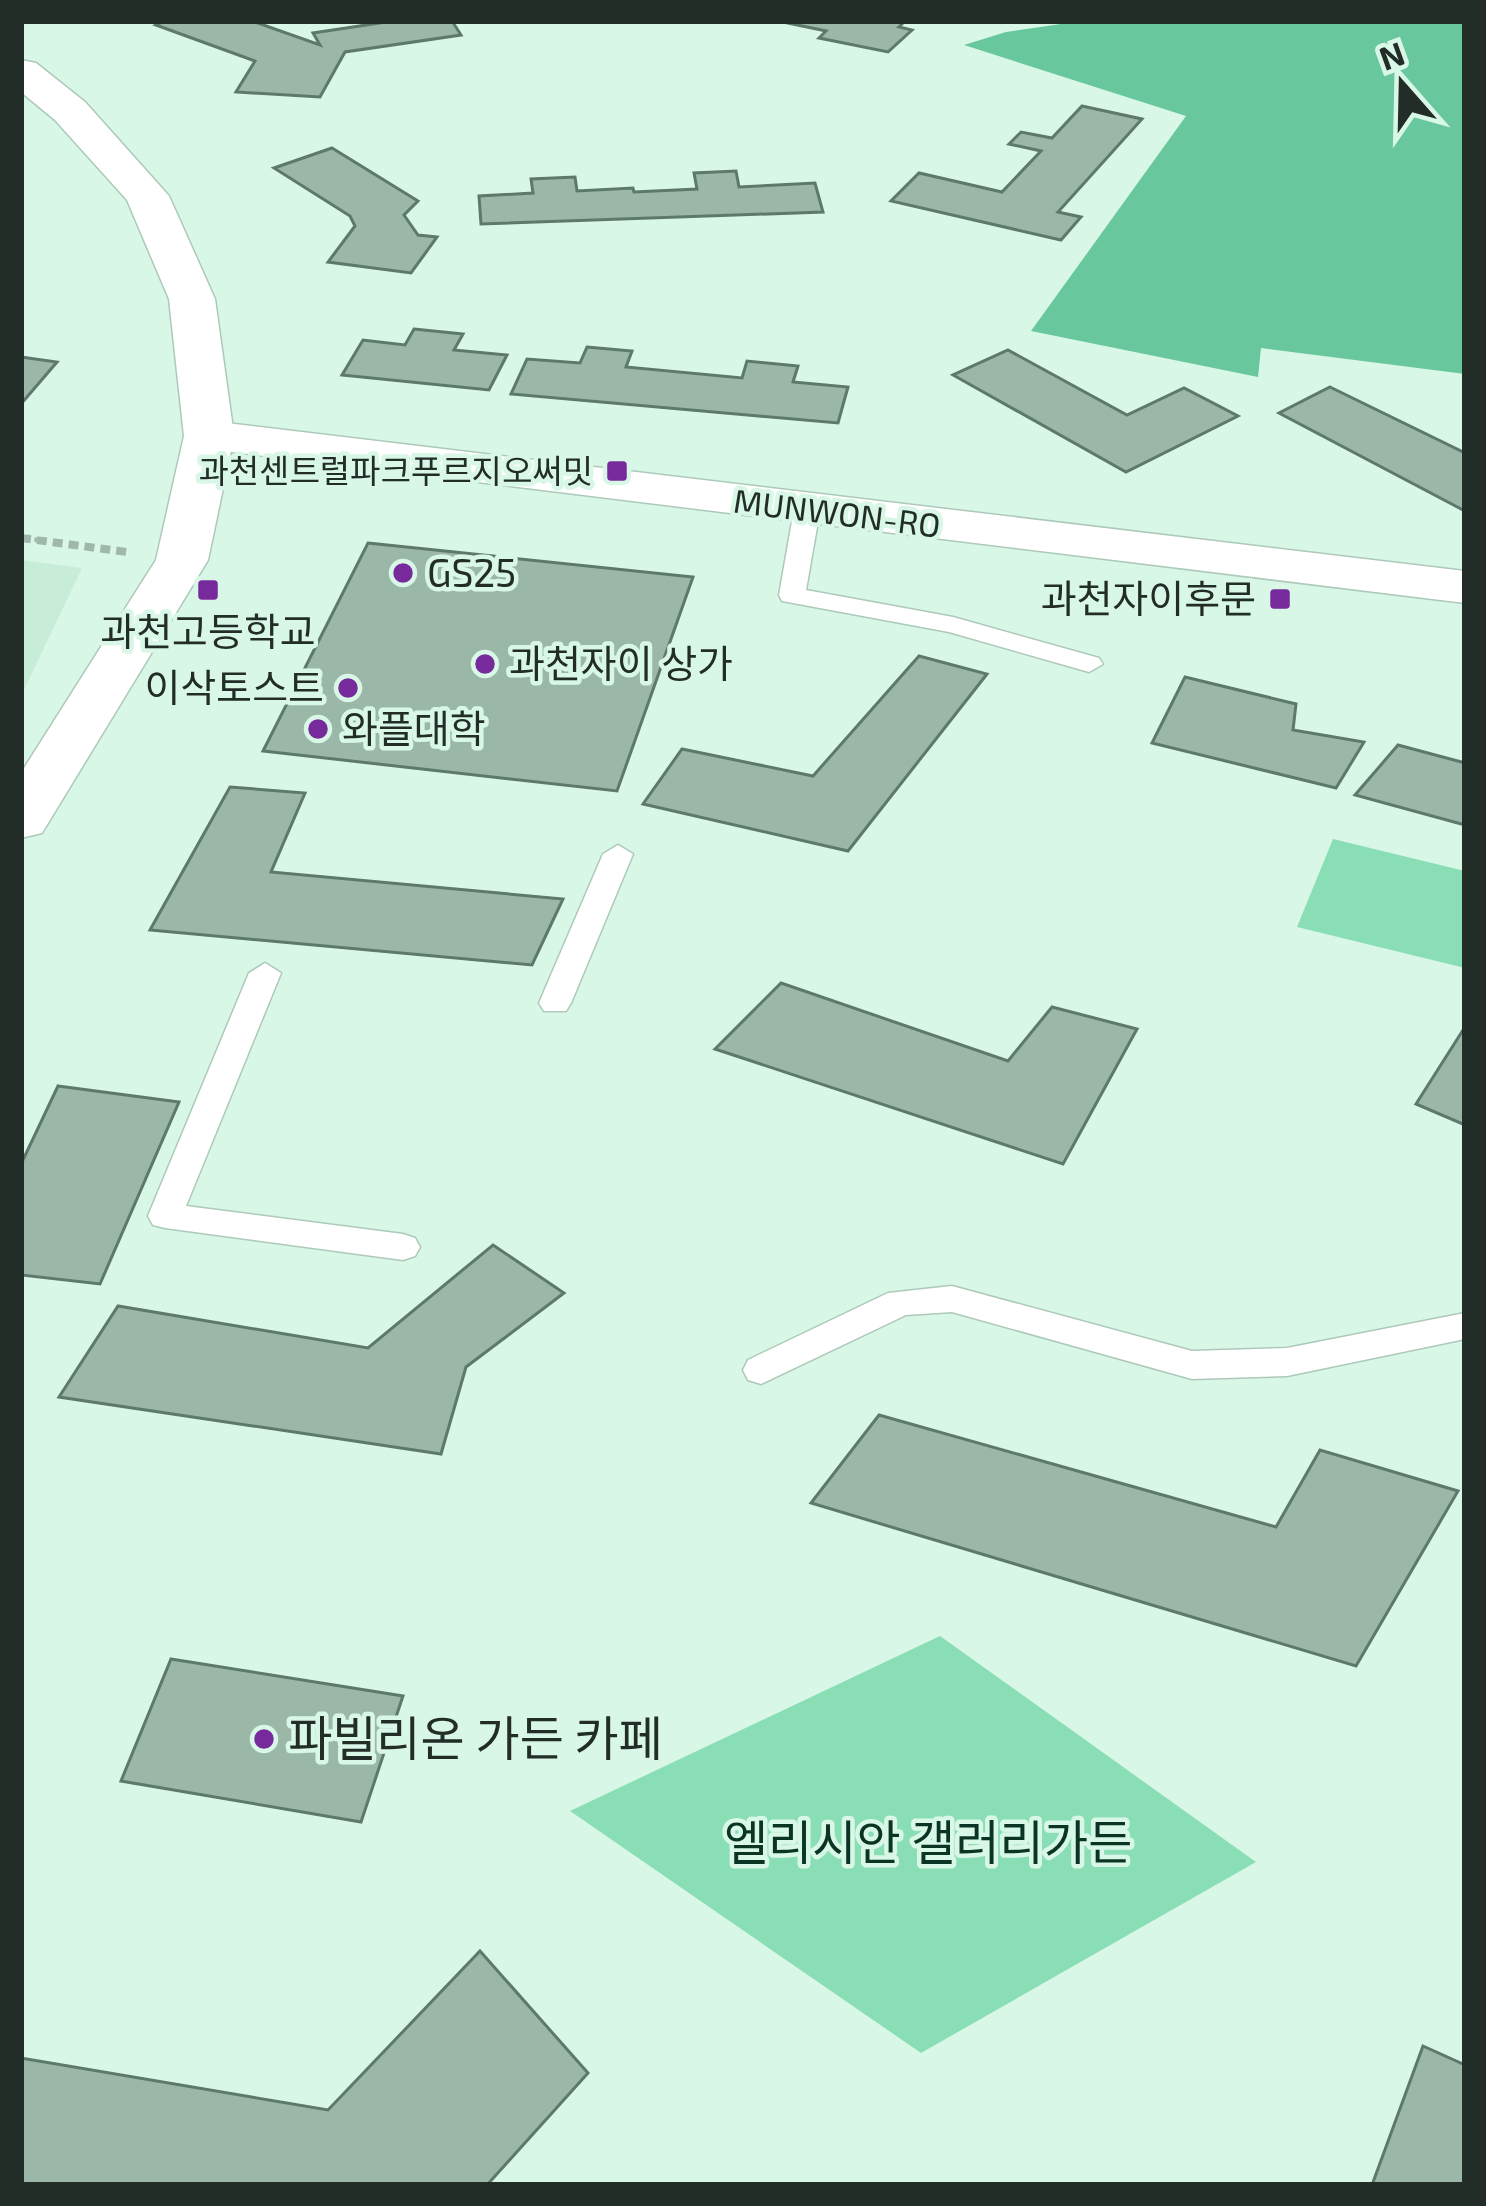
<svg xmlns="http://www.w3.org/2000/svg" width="1486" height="2206" viewBox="0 0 1486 2206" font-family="'Exo 2','Noto Sans KR',sans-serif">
<rect width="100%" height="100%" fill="#d9f7e7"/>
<!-- built -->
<path fill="#c7ecd8" d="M21,560L82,568L21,696Z"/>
<!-- green -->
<g fill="#8adeb6">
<path d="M1333,839L1465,871V968L1297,927Z"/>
<path d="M940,1636L1256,1862L921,2053L570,1811Z"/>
</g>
<!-- forest -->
<path fill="#69c79d" d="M1082,21H1465V374L1261,348L1258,377L1031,331L1186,116L964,45L1006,32Z"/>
<!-- building -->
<g fill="#9bb7a8" stroke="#5e796b" stroke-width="3">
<path d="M165,21H252L320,45L313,33L393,21H452L461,35L345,52L320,97L236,92L255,61L156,25Z"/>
<path d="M778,21H905L899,27L912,30L888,52L819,38L826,31Z"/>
<path d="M1082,106L1142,119L1058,212L1081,217L1061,240L891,201L919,173L1002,192L1041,151L1009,144L1021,132L1052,138Z"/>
<path d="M332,148L418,201L404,215L418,235L437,237L411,273L328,262L355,226L350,216L274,168Z"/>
<path d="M736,171L739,187L815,183L823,212L481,224L479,196L533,193L531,179L575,177L577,191L633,188L634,192L697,189L694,173Z"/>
<path d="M414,329L463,334L454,350L507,355L489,390L342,375L363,340L405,345Z"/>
<path d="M587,347L632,351L626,367L742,378L747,361L798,366L793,382L848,387L838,423L511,394L527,359L580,363Z"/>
<path d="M1008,350L1127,415L1184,388L1238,416L1126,472L953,375Z"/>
<path d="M21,357L57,362L21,404Z"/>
<path d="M1330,387L1465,453V511L1279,413Z"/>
<path d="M368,543L693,577L617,791L263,751Z"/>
<path d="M919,656L987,674L848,851L643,804L682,749L813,776Z"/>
<path d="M1185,677L1296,704L1293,730L1364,742L1336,788L1152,743Z"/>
<path d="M1398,745L1465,763V825L1355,795Z"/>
<path d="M230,787L305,793L271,872L563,899L532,965L150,930Z"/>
<path d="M781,983L1008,1061L1052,1007L1137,1029L1063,1164L715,1049Z"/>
<path d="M1465,1027V1125L1416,1104Z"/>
<path d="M58,1086L179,1102L100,1284L21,1275V1164Z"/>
<path d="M493,1245L564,1293L466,1367L441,1454L59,1397L118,1306L368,1348Z"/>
<path d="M879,1415L1276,1527L1320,1450L1458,1491L1356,1666L811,1503Z"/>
<path d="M171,1659L403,1696L361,1822L121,1781Z"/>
<path d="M480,1951L588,2073L487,2185H21V2058L328,2110Z"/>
<path d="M1423,2046L1465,2065V2185H1372Z"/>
</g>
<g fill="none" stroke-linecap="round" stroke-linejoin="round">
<defs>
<g id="service">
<path d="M807,502L820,510L806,590L953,617L1099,658L1103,664L1089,672L949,632L782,601L779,595L794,510Z"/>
<path d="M618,845L633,854L571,1003L566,1011H544L539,1003L603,854Z"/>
<path d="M265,963L281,973L186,1206L403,1234L415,1238L420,1247L415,1256L403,1260L165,1228L153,1225L148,1216L249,973Z"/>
<path d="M952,1286L1192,1351L1287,1348L1465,1313V1339L1287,1376L1192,1379L952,1312L906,1315L761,1384L748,1380L743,1370L748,1360L888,1293Z"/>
</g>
<path id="minor" d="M209,421L1465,571V603L191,447L184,436L191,425Z"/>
<path id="tertiary" d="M21,60L36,63L85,102L169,196L215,299L234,436L208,560L42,833L21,838V773L156,560L184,436L169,299L127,200L55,120L21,92Z"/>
</defs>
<!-- service casing -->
<use href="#service" stroke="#adc9ba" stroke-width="3"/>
<!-- minor casing -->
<use href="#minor" stroke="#adc9ba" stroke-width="3"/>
<!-- tertiary casing -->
<use href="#tertiary" stroke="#adc9ba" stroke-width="3"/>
<!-- path-far1 -->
<path stroke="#a0b8ab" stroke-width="4.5" stroke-dasharray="9 4.5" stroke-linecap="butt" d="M21,538L38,540"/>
<!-- path -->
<path stroke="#a0b8ab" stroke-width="8" stroke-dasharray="10 6" stroke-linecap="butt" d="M21,538L127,552"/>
<!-- service -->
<use href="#service" fill="#fff" fill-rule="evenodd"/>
<!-- minor -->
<use href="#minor" fill="#fff" fill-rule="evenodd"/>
<!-- tertiary -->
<use href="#tertiary" fill="#fff" fill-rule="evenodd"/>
</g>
<!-- markers -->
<g fill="#772a9b" stroke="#d9f7e7" stroke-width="4.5">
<rect x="605" y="459" width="24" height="24" rx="6"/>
<circle cx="403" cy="573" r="12"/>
<rect x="196" y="578" width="24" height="24" rx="6"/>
<rect x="1268" y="587" width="24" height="24" rx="6"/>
<circle cx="485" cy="664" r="12"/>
<circle cx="348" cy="688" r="12"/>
<circle cx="318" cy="729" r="12"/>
<circle cx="264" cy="1739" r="12"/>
</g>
<g text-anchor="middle" stroke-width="9" stroke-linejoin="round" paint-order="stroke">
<!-- far-poi labels -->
<g font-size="33" fill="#222d27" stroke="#d9f7e7" text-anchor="end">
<text x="593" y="483">과천센트럴파크푸르지오써밋</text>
</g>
<!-- far-street labels -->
<g font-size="33" fill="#222d27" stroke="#d9f7e7">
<text transform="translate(837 513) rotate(7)" y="12">MUNWON-RO</text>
</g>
<!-- poi labels -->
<g font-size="39" fill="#222d27" stroke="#d9f7e7" text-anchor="start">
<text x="427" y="587">GS25</text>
<text x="1256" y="613" text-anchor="end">과천자이후문</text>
<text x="208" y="646" text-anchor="middle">과천고등학교</text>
<text x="509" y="678">과천자이 상가</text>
<text x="324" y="702" text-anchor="end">이삭토스트</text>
<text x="342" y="743">와플대학</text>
</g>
<!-- near-poi labels -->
<g font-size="48" fill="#222d27" stroke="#d9f7e7" text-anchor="start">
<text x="288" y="1756">파빌리온 가든 카페</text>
</g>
<!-- near-park labels -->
<g font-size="48" fill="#0a3524" stroke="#d9f7e7">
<text x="928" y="1860">엘리시안 갤러리가든</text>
</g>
</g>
<!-- border -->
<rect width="1486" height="2206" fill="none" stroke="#222d27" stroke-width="48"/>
<!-- north arrow -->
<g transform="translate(1402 84) rotate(340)" stroke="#d9f7e7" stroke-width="9" paint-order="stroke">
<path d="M0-9L21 45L0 30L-21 45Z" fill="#222d27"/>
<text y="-18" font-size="33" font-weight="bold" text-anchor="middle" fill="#222d27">N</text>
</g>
</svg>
